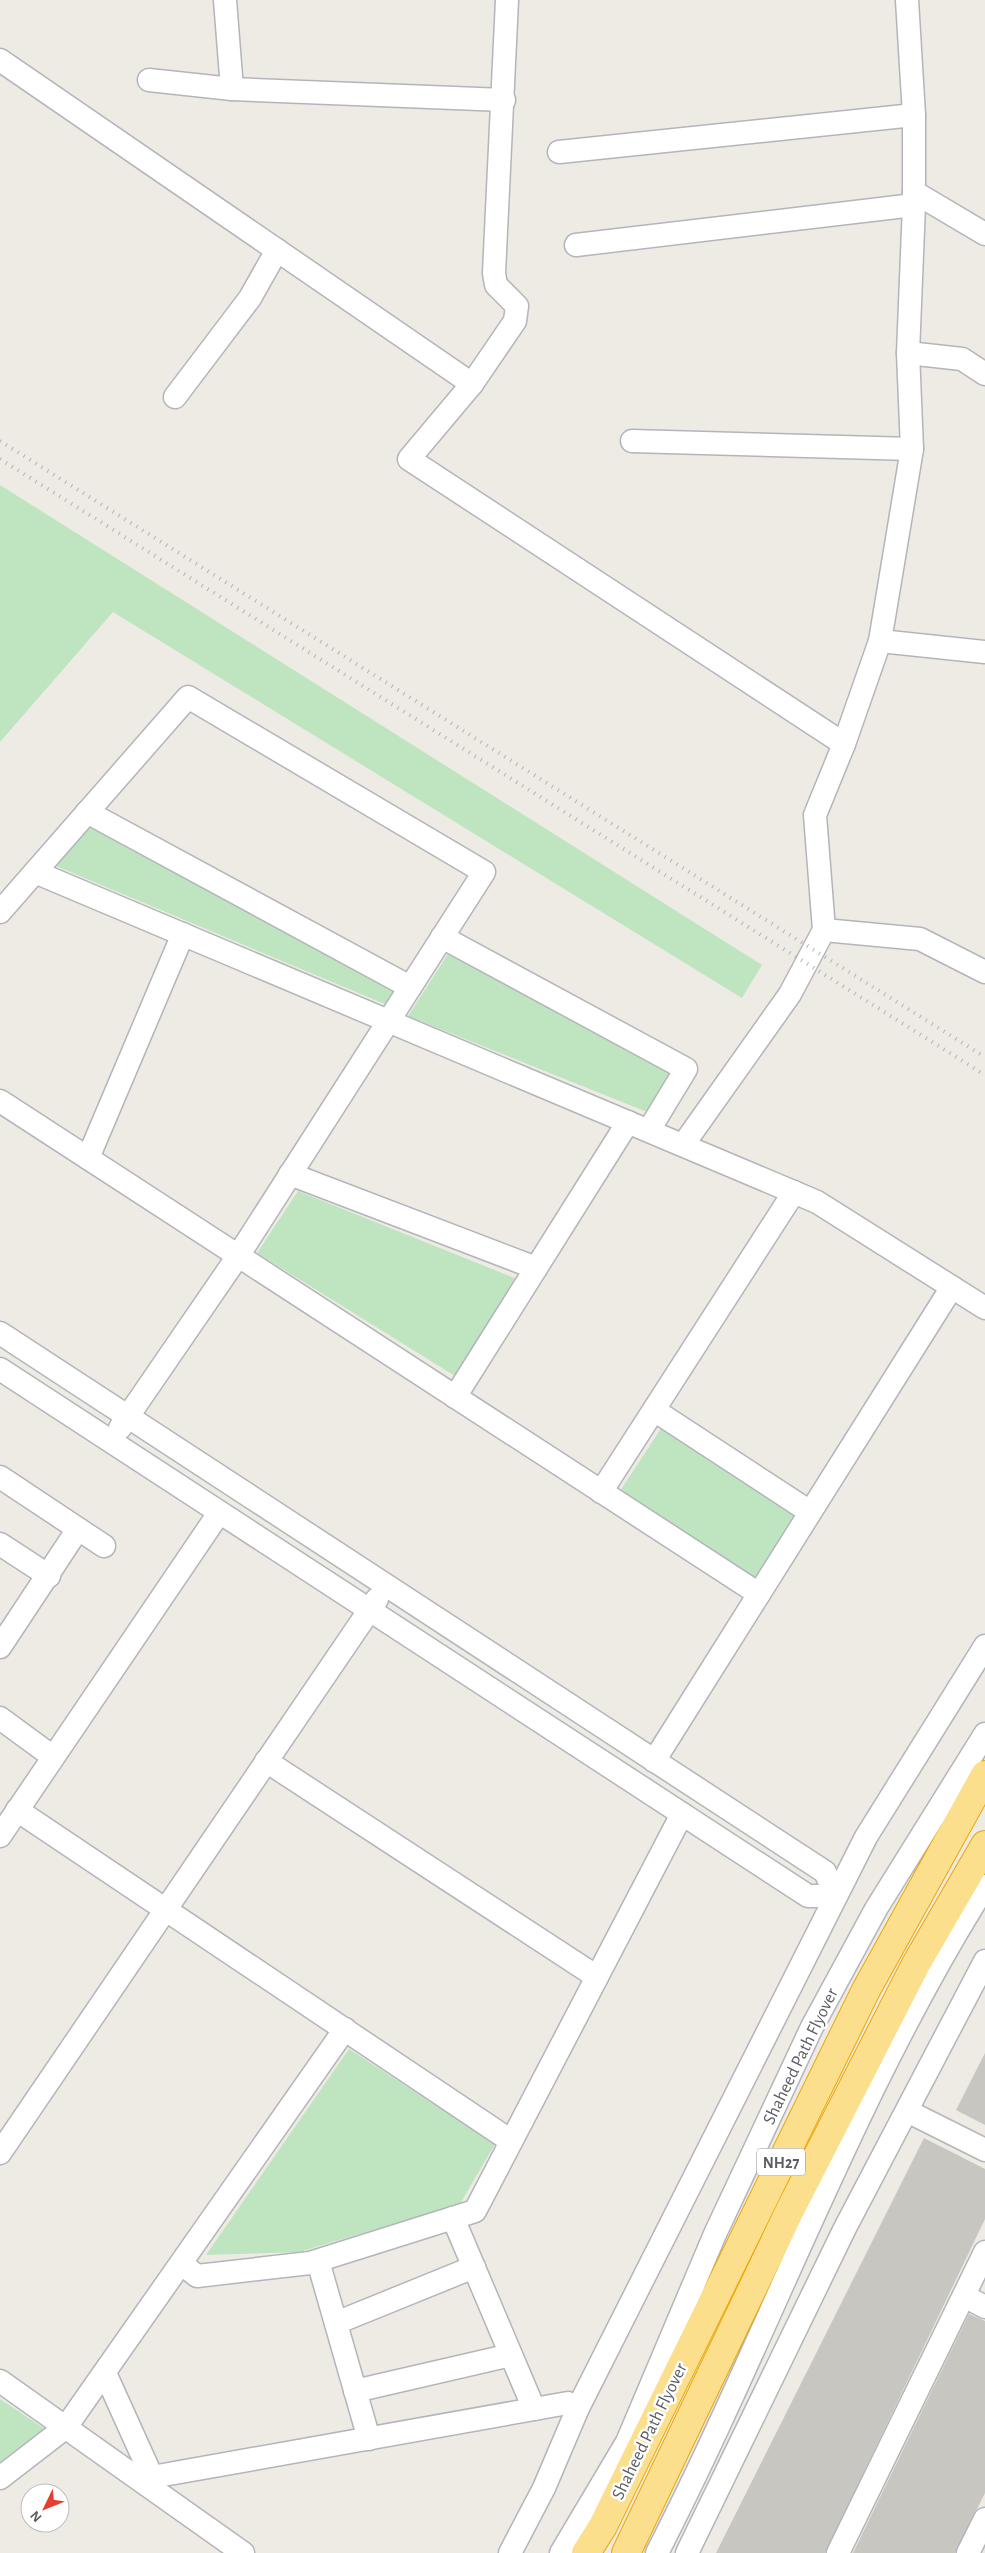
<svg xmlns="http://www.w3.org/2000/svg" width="985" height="2553" viewBox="0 0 985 2553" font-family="'Alegreya Sans',sans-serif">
<rect width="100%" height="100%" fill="#edebe3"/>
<!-- green -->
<g fill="#bfe5c0">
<path d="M0,485L762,965L742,998L113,612L0,742Z"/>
<path d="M87,826L396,991L387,1005L56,866Z"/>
<path d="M448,954L672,1073L647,1112L408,1016Z"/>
<path d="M298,1191L517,1279L455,1376L257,1253Z"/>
<path d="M662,1427L796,1514L754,1579L620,1491Z"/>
<path d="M349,2049L495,2144L460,2204L299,2252L206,2255Z"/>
<path d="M0,2399L48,2431L0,2466Z"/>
</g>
<!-- building -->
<g fill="#c8c6c0">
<path d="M985,2053V2125L956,2110Z"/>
<path d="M924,2138L985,2169V2219L825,2553H716Z"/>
<path d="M969,2314L985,2321V2493L955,2553H853Z"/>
</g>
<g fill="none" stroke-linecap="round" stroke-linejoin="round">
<defs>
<g id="minor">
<path d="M225,0L232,89"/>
<path d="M507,0L494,273L496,285L517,306L515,321L472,384L409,459L844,744"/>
<path d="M0,60L472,384"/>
<path d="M149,80L232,89L504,100"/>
<path d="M559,152L914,115"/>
<path d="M914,192L985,234"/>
<path d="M576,245L914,205"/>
<path d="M908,353L962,359L985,374"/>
<path d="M175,397L250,298L277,250"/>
<path d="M632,441L912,449"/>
<path d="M880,641L985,652"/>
<path d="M87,812L410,987"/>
<path d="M35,872L817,1202L985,1308"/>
<path d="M0,912L188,697L484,872L238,1256L120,1428"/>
<path d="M824,930L920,939L985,972"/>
<path d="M442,937L686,1069L649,1130"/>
<path d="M0,1101L759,1594"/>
<path d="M683,1145L790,994L824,930L815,815L844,744L880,641L912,449L908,353L914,205V115L907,0"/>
<path d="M88,1158L183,934"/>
<path d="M290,1174L536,1268"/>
<path d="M0,1333L825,1872L836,1896H808L0,1369"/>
<path d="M455,1397L628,1122"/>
<path d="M654,1410L810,1512"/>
<path d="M0,1477L104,1546"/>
<path d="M601,1492L794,1192"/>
<path d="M0,1544L49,1576"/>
<path d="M0,1647L78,1529"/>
<path d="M0,1718L53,1757"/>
<path d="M266,1761L597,1977"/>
<path d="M654,1761L952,1287"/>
<path d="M17,1810L511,2141"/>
<path d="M0,1836L219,1513"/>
<path d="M907,2111L985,2150"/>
<path d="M0,2153L377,1599"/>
<path d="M453,2218L534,2409"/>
<path d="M318,2261L369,2439"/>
<path d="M182,2264L197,2276L310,2263L475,2211L682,1814"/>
<path d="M964,2296L985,2307"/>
<path d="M336,2323L474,2267"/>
<path d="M105,2373L152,2477"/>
<path d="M0,2381L243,2553"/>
<path d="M355,2391L511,2355"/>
<path d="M0,2478L66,2427L345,2029"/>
<path d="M148,2485L152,2477L568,2403L578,2408"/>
<path d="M510,2553L544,2488L578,2408L866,1837L985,1646"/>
<path d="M561,2553L627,2442L715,2234L812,2027L876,1909L985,1734"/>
<path d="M657,2553C770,2333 853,2095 985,1886"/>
<path d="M687,2553L845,2228L985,1961"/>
<path d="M838,2553L985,2252"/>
<path d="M968,2553L985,2519"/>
</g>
<g id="highway">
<path d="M586,2553L603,2526L866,1990L985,1775"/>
<path d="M626,2553L790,2210L916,1964L985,1845"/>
</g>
</defs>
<!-- minor casing -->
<use href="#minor" stroke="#b3b5ba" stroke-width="25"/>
<!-- highway casing -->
<use href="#highway" stroke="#eca504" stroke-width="30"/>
<!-- minor -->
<use href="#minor" stroke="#fff" stroke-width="22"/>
<!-- highway -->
<use href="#highway" stroke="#fbdf8c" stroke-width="28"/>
<!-- rail -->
<g stroke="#b2b3b3" stroke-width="4" stroke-dasharray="1 6" stroke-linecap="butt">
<path d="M0,441L985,1057"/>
<path d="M0,459L985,1075"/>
</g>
</g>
<g text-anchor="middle" stroke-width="5" stroke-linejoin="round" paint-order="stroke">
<!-- shield labels -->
<rect fill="#fff" stroke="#8c8f92" stroke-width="1" x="757" y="2148.5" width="48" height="27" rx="4"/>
<g font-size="16" font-weight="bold" fill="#5b5f63">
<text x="781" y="2168">NH27</text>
</g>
<!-- street labels -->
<g font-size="18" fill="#5b5f63" stroke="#fff">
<text transform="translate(800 2056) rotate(-64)" y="6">Shaheed Path Flyover</text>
<text transform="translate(649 2431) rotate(-64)" y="6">Shaheed Path Flyover</text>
</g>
</g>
<!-- north arrow -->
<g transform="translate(45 2508) rotate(227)"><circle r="24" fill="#ffffff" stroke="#bdbfc1"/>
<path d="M0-4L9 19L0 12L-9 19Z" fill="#e63f30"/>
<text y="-8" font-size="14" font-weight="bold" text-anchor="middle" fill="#5b5f63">N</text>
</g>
</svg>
